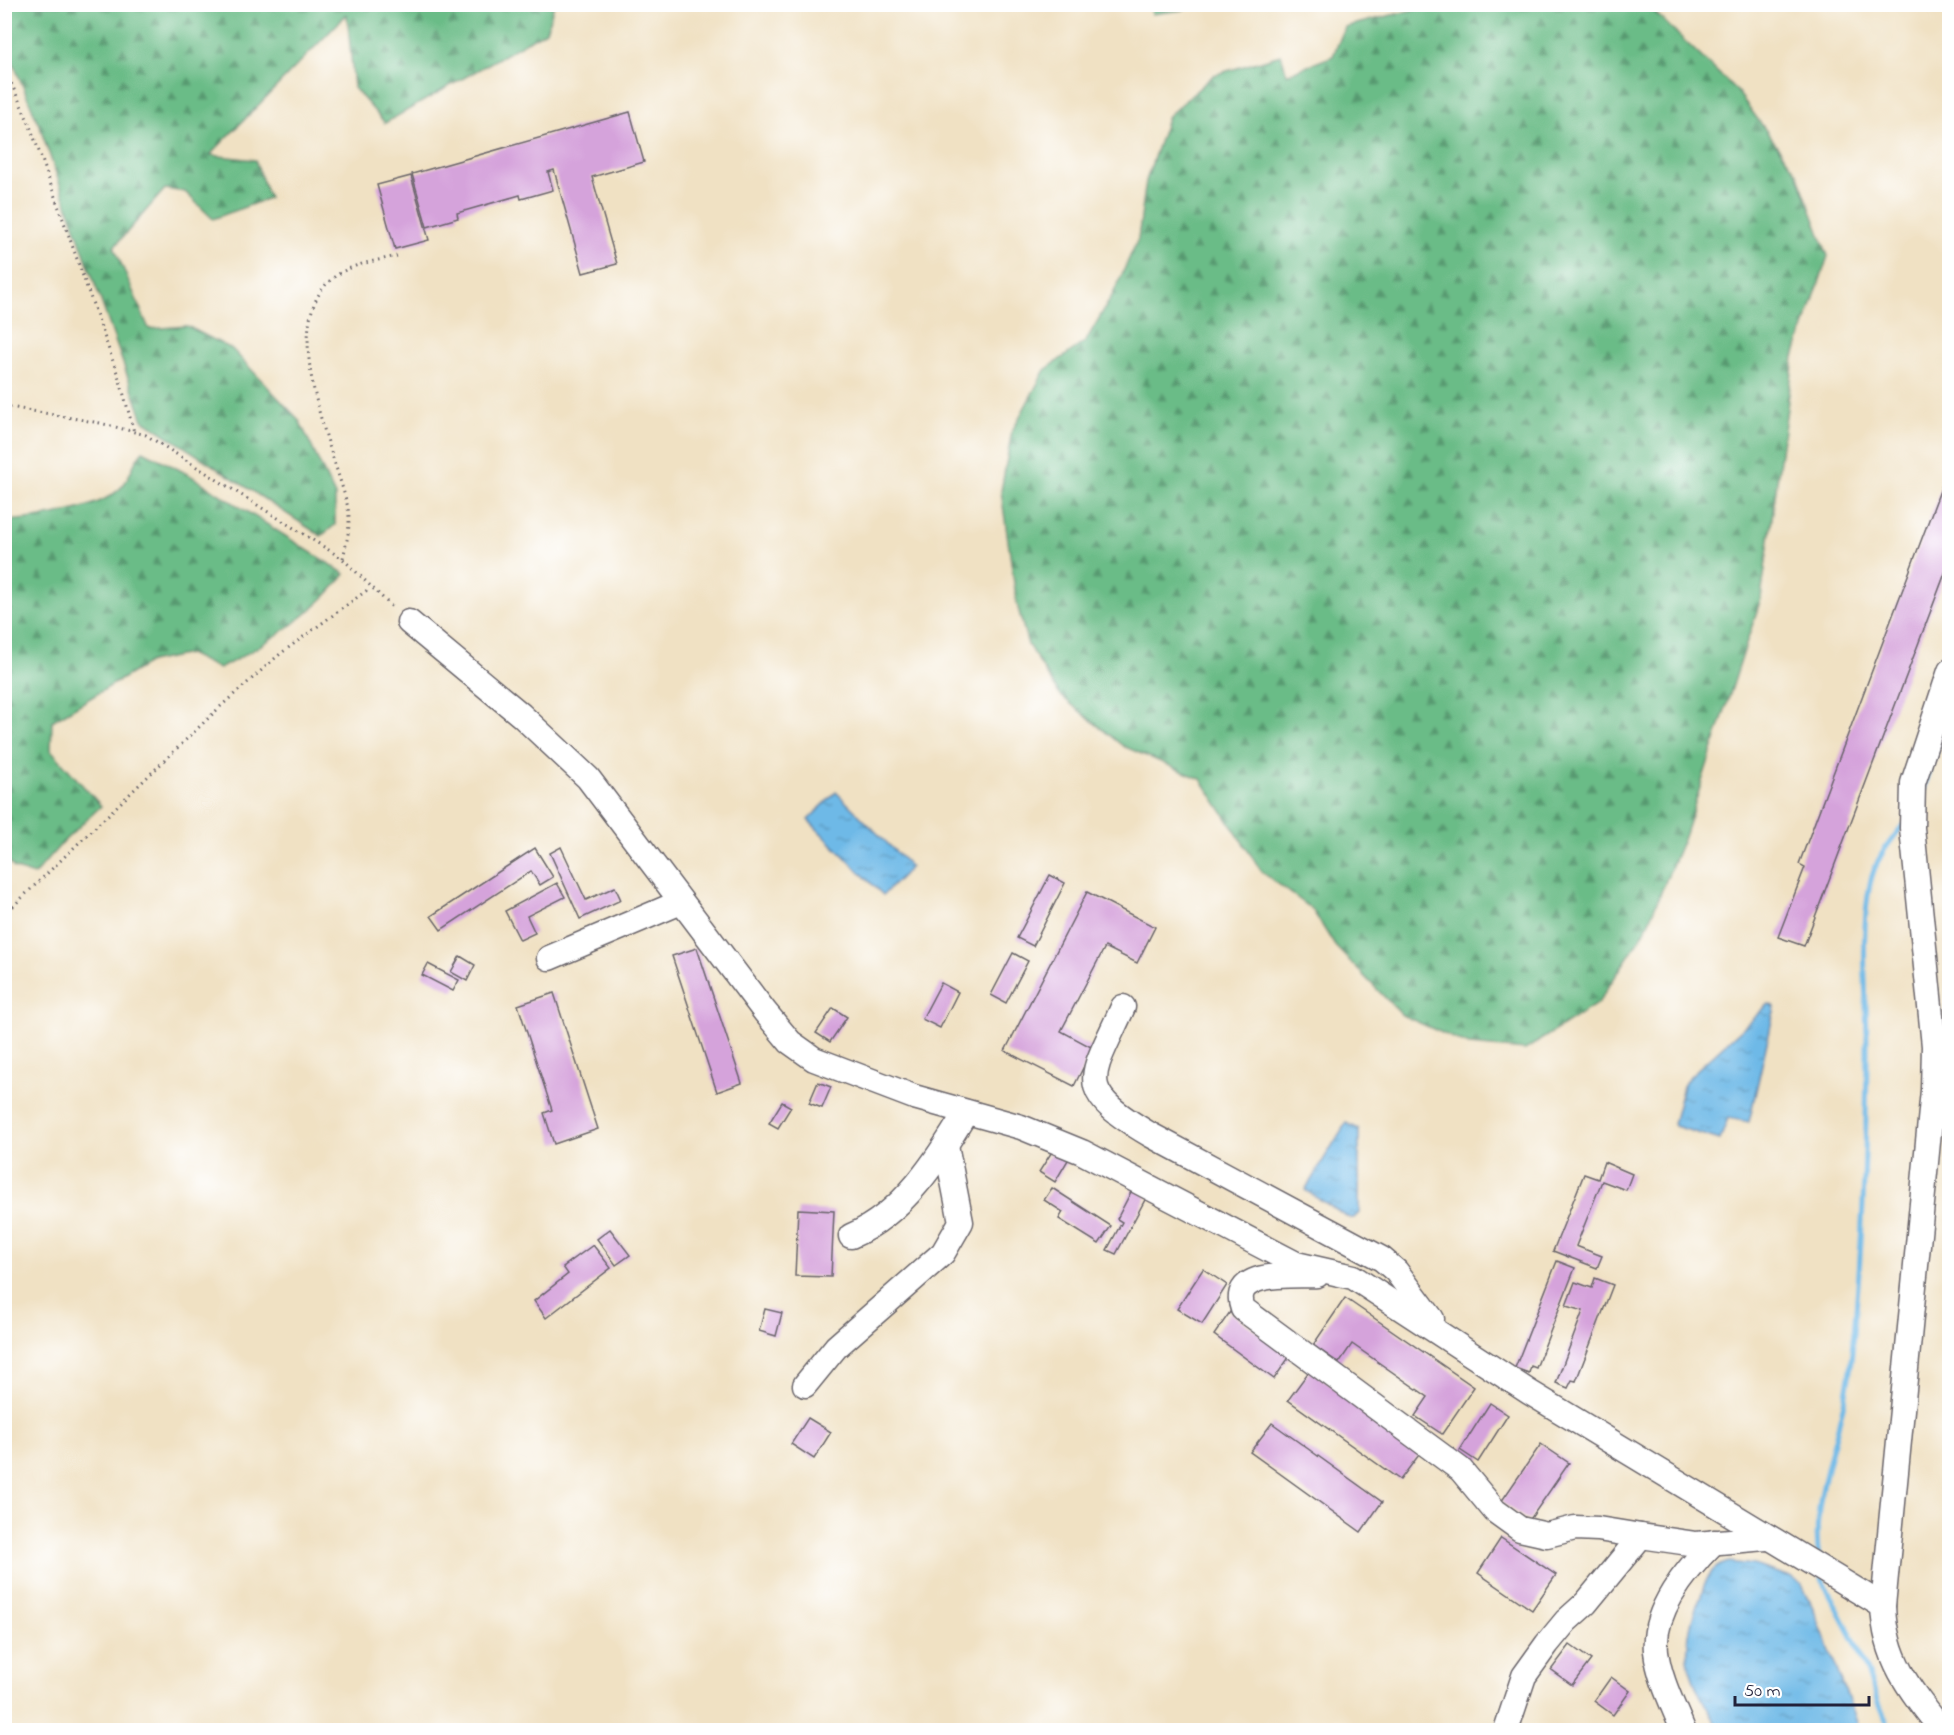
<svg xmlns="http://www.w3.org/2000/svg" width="1954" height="1735" viewBox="0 0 1954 1735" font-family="'Indie Flower',sans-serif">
<defs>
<pattern id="forest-firs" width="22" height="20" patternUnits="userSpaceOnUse" patternTransform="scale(1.5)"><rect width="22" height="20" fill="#6abc87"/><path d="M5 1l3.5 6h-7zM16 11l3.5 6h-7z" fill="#579870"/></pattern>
<pattern id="water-ripples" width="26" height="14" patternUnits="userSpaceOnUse" patternTransform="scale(1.5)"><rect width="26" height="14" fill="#6eb9e7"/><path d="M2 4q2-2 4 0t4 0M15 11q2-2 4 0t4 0" fill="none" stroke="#5a96bc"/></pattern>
</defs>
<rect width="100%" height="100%" fill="#fff"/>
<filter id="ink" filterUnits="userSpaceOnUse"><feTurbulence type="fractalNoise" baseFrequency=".0167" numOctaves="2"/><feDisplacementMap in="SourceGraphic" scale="12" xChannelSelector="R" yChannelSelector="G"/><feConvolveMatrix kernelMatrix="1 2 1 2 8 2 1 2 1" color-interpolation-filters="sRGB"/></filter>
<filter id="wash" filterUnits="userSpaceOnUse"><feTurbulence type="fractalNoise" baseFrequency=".008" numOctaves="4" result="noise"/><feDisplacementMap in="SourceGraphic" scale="24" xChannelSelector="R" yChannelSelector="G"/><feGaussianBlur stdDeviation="1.35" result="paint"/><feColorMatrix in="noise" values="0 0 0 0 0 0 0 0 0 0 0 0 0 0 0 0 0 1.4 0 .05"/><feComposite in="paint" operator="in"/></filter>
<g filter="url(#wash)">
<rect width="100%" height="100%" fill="#f0e1c3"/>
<!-- forest -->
<g fill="url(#forest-firs)" stroke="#466f61" stroke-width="1.5">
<path d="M1435,4L1647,5L1737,91L1797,173L1828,256L1794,357L1761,598L1685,834L1645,931L1598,1003L1525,1050L1469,1045L1402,1015L1335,946L1312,909L1262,872L1201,779L1123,746L1060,695L1028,645L1017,604L1001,491L1012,431L1045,370L1086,341L1112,296L1138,239L1146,181L1168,116L1214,75L1281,55L1287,74L1333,56L1345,27Z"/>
<path d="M4,5H554L546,31L385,123L354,88L347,14L210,155L255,160L269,198L213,219L185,192L165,189L114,247L149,329L187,326L232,349L299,420L335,496V525L321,536L143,420L39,125L9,53L5,40Z"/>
<path d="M1149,5V4L1196,5L1182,10L1152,14Z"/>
<path d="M143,451L188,474L345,574C313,616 264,645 219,669L189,654L150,662L52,721L51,750L101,806L63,842L34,875L14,868L5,857V521C36,519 105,510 124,484C132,473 133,461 143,451Z"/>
</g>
<!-- water -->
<g fill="url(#water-ripples)" stroke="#486e91" stroke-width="1.5">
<path d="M836,792L911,867L883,895L808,820Z"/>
<path d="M1769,1004L1775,1007L1749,1122L1728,1118L1720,1140L1675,1126L1673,1124L1683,1086L1688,1078Z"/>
<path d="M1346,1123L1359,1129V1213L1354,1218H1349L1305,1190Z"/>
<path d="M1729,1562L1754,1565L1791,1577L1802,1585L1815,1612L1860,1730H1720C1688,1676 1676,1656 1701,1595C1707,1577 1710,1567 1729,1562Z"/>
</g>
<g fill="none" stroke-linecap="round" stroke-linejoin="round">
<!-- stream -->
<g stroke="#6eb9e7" stroke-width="5">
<path d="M1923,792L1938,744"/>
<path d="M1819,1558C1809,1498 1843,1430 1850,1370C1862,1267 1866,1161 1867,1057C1868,1002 1859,938 1870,884C1875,860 1888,844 1903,825"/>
<path d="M1822,1579L1855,1642L1890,1730"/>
</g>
</g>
<g id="blocks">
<!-- building -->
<g fill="#d5a3db">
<path d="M630,112L644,162L592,177L617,264L583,273L554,170L548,172L553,190L521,199L520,195L457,213L458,218L427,227L412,174Z"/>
<path d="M411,176L429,240L395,249L377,185Z"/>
<path d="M1947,472L1950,473V560L1804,946L1778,937L1805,867L1799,864Z"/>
<path d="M561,847L586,900L615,887L621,900L580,919L550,853Z"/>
<path d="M535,848L553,877L540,885L531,871L441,930L431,916Z"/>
<path d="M1050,875L1065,883L1033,946L1017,938Z"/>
<path d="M557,883L565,897L527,916L535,933L520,940L505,911Z"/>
<path d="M1087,892L1155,927L1137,963L1105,947L1061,1031L1093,1048L1074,1086L1005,1051Z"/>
<path d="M697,948L742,1083L717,1092L672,956Z"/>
<path d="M1013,953L1028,961L1006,1003L991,995Z"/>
<path d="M460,956L475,965L467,981L451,972Z"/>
<path d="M428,964L459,980L453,991L422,975Z"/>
<path d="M941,983L958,992L940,1028L922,1019Z"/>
<path d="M554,993L598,1129L554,1144L544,1113L552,1110L518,1005Z"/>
<path d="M833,1008L847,1017L830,1042L816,1033Z"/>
<path d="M818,1082L831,1087L822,1108L809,1103Z"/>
<path d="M782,1102L791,1107L778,1128L769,1123Z"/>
<path d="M1053,1150L1068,1160L1055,1182L1039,1172Z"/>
<path d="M1604,1162L1632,1174L1626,1190L1602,1181L1576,1246L1602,1256L1597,1268L1553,1251L1584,1174L1598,1179Z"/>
<path d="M1052,1188L1111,1226L1099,1244L1059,1219L1063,1212L1044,1200Z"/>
<path d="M1133,1188L1147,1196L1116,1254L1107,1250L1122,1222L1117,1219Z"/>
<path d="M798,1209L834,1211L831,1277L795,1276Z"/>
<path d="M610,1229L630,1255L616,1265L597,1239Z"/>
<path d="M593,1245L611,1268L546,1318L534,1301L568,1274L563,1267Z"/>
<path d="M1557,1261L1575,1268L1536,1368L1531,1366L1529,1373L1515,1368Z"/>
<path d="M1203,1269L1227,1285L1202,1324L1177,1309Z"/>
<path d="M1595,1278L1613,1285L1576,1381L1572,1380L1568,1388L1556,1383L1583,1311L1566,1306L1575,1282L1592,1288Z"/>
<path d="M1345,1298L1474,1387L1442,1434L1415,1416L1428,1397L1352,1344L1339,1363L1313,1345Z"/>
<path d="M765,1309L782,1313L776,1336L759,1331Z"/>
<path d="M1230,1312L1290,1356L1274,1379L1214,1335Z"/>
<path d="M1310,1370L1422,1451L1400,1480L1288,1400Z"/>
<path d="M1490,1403L1508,1415L1478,1462L1460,1450Z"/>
<path d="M808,1418L831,1432L814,1459L791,1444Z"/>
<path d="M1272,1423L1382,1502L1361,1532L1250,1452Z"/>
<path d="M1541,1444L1569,1463L1529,1521L1501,1502Z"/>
<path d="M1501,1538L1556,1575L1532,1610L1478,1573Z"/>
<path d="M1570,1645L1591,1660L1572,1685L1551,1670Z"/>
<path d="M1611,1677L1630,1691L1613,1715L1594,1701Z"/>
</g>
</g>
</g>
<g filter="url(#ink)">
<use href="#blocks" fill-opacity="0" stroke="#6a656b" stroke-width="1.5"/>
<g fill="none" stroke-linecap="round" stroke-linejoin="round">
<defs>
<g id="minor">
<path d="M409,622L521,715L588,778L765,1012L790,1042L814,1059L914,1097L1021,1127L1082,1152L1296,1264L1353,1277L1529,1392L1883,1606"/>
<path d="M549,958L681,902"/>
<path d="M1123,1007C1091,1079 1072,1088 1149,1134L1382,1259L1396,1271L1432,1319"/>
<path d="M851,1236C903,1214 938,1159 966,1112"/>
<path d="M1317,1275C1295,1277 1228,1268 1243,1309L1461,1470L1495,1511L1520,1529L1547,1535L1575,1528L1598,1529L1641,1536"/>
<path d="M805,1385L836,1347L943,1253L961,1222L946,1145"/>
<path d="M1506,1730L1524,1676L1547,1644L1566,1621L1586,1603L1641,1536L1696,1544L1766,1538"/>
<path d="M1683,1730C1673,1705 1659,1678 1656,1651C1652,1610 1687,1569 1714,1542"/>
<path d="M1942,1730C1910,1690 1885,1660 1883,1606L1933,1090L1934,1046L1912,828L1913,783L1950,671"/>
</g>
</defs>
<!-- minor casing -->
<use href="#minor" stroke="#6a656b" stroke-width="27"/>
<!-- path -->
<g stroke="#6a656b" stroke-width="3" stroke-dasharray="1.5 4.5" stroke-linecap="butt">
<path d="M4,67L29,123L121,384L134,432"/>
<path d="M4,406L100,423L146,435L343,559L393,608"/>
<path d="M343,558C347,541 351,525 348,508C335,451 272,319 337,275C355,263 376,261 397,256"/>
<path d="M4,915L221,706L280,654L370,588"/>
</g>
<!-- minor -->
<use href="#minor" stroke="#fff" stroke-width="24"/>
</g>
</g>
<!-- margin -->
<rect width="1954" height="1735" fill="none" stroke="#fff" stroke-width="24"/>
<!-- scale -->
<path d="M1735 1696v9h134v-9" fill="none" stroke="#22223b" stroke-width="3"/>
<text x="1744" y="1696" font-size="18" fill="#22223b" stroke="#ffffff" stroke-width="4.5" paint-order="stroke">50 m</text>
</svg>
